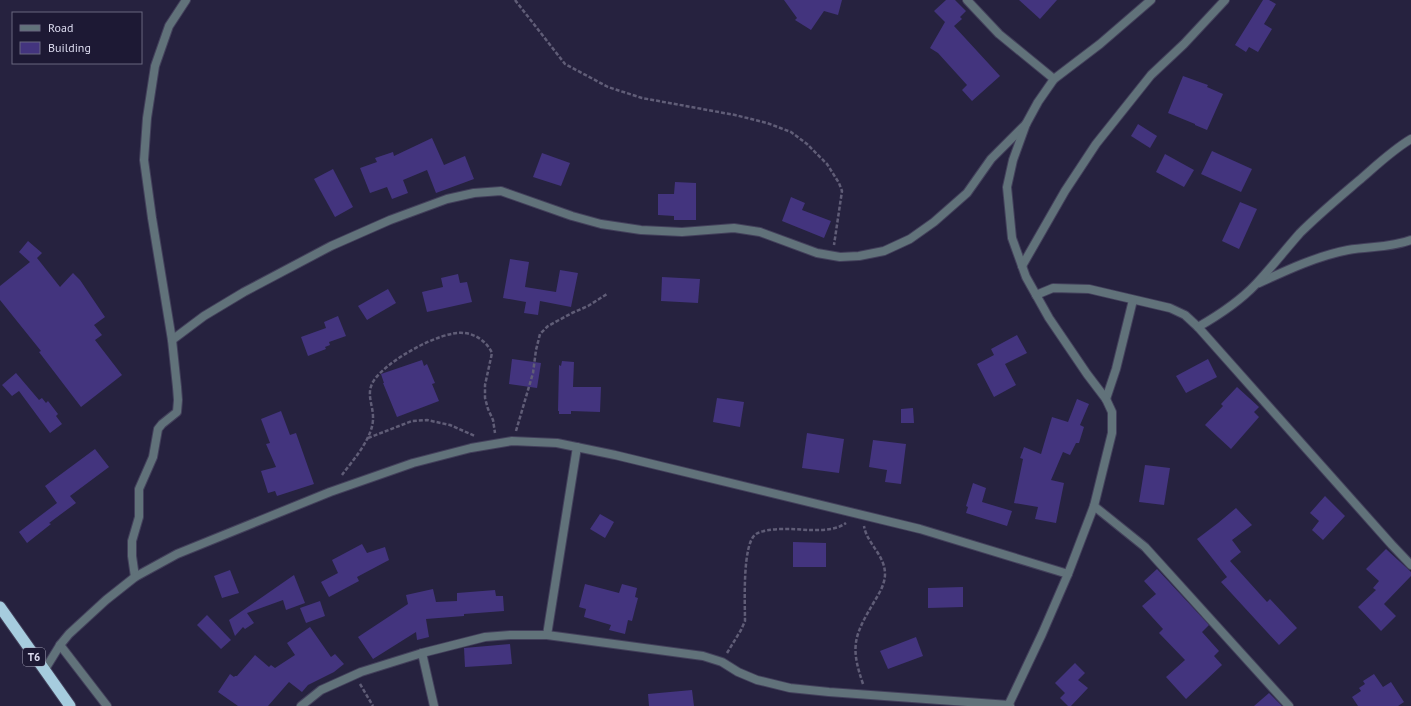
<svg xmlns="http://www.w3.org/2000/svg" width="1411" height="706" viewBox="0 0 1411 706" font-family="'PT Sans',sans-serif">
<rect width="100%" height="100%" fill="#26223f"/>
<!-- building -->
<g fill="#43347e">
<path d="M784,0H842L838,15L824,11L811,30L795,20L797,18Z"/>
<path d="M946,0H955L966,11L960,17L962,19L954,26L1000,76L972,101L962,90L967,85L938,53L930,48L945,22L934,11Z"/>
<path d="M1019,0H1057L1040,19Z"/>
<path d="M1263,0H1269L1276,4L1264,24L1272,29L1258,52L1249,47L1246,52L1235,45Z"/>
<path d="M1183,76L1208,85L1207,87L1223,94L1207,130L1195,125V124L1168,113Z"/>
<path d="M1138,124L1157,136L1150,148L1131,136Z"/>
<path d="M432,138L444,165L465,156L474,179L436,193L427,170L403,180L408,193L392,199L387,187L370,193L360,168L377,162L375,158L393,152L394,156Z"/>
<path d="M1212,151L1252,169L1241,192L1201,174Z"/>
<path d="M542,153L570,163L561,186L533,177Z"/>
<path d="M1165,154L1194,170L1184,187L1156,172Z"/>
<path d="M333,169L353,207L335,217L314,179Z"/>
<path d="M675,182L696,183V220H674V216L658,215V194H674Z"/>
<path d="M791,197L805,203L802,210L831,221L824,238L782,221Z"/>
<path d="M1240,202L1257,209L1239,249L1222,241Z"/>
<path d="M28,241L42,253L37,258L60,287L73,273L80,280L105,317L94,325L102,335L95,340L122,375L81,407L39,352L41,351L0,300V286L30,262L19,252Z"/>
<path d="M510,259L529,262L525,287L556,292L560,270L578,273L571,307L540,301L538,315L524,313L526,302L503,298Z"/>
<path d="M458,274L460,283L467,282L472,302L427,312L422,292L443,287L441,278Z"/>
<path d="M662,277L700,279L698,303L661,301Z"/>
<path d="M388,289L396,303L367,320L358,306Z"/>
<path d="M338,316L346,336L329,342L330,345L325,347L326,349L308,356L301,337L326,328L324,322Z"/>
<path d="M1017,335L1027,353L1005,364L1016,385L994,397L977,364L994,355L991,349Z"/>
<path d="M512,359L541,363L537,388L509,384Z"/>
<path d="M1208,359L1217,377L1186,393L1176,376Z"/>
<path d="M422,360L424,366L427,364L435,383L432,384L439,401L397,417L383,383H384L381,374Z"/>
<path d="M562,361L574,362L573,387H601L600,412L571,411V414H559V411H558L559,365L561,366Z"/>
<path d="M16,373L39,400L42,398L46,403L48,401L58,414L56,416L62,424L50,433L19,391L12,396L2,385Z"/>
<path d="M1237,387L1259,407L1254,412L1259,417L1231,449L1205,425L1223,406L1221,404Z"/>
<path d="M717,398L744,402L740,427L713,422Z"/>
<path d="M1077,399L1089,404L1080,425L1084,427L1079,443H1076L1070,455L1063,452L1051,480L1064,483L1056,523L1035,519L1038,507L1014,503L1023,459L1020,458L1024,447L1041,454L1052,417L1068,422Z"/>
<path d="M913,408L914,423H901V409Z"/>
<path d="M281,411L290,435L296,433L314,484L277,496L275,491L268,493L261,471L276,467L266,444L270,443L261,419Z"/>
<path d="M807,433L844,439L839,473L802,468Z"/>
<path d="M873,440L906,444L901,484L885,482L887,470L869,467Z"/>
<path d="M95,449L109,467L70,496L76,503L49,523L51,524L27,543L19,532L57,503L45,486Z"/>
<path d="M1145,465L1170,468L1164,505L1139,502Z"/>
<path d="M973,483L986,488L982,502L1012,511L1007,526L966,513L968,507L966,506Z"/>
<path d="M1325,496L1345,516L1323,540L1312,530L1319,521L1310,513Z"/>
<path d="M1236,508L1252,525L1232,540L1241,552L1230,561L1267,602L1270,599L1297,628L1279,645L1221,582L1227,577L1197,539L1218,523Z"/>
<path d="M600,514L614,522L605,538L590,529Z"/>
<path d="M793,542L826,543V567H793Z"/>
<path d="M362,544L367,553L385,547L389,560L357,577L359,581L329,597L321,582L338,573L332,560Z"/>
<path d="M1386,549L1411,572V576L1384,604L1396,616L1381,631L1358,607L1376,590L1373,588L1379,581L1366,569Z"/>
<path d="M1157,569L1209,625L1202,632L1219,651L1214,656L1222,665L1186,699L1166,677L1185,660L1159,633L1163,629L1142,606L1156,594L1144,581Z"/>
<path d="M230,570L239,593L222,598L214,576Z"/>
<path d="M294,575L305,603L286,610L283,600L247,613L254,623L245,629L243,627L235,636L229,620Z"/>
<path d="M585,584L619,593L622,584L637,588L635,597L638,598L632,621L628,620L625,634L609,630L611,625L584,617L586,609L579,607Z"/>
<path d="M963,587V607L928,608V588Z"/>
<path d="M433,589L436,602L457,601V593L495,590L496,596H503L504,611L464,614V616L426,619L429,637L417,640L416,632L373,659L358,637L408,604L406,595Z"/>
<path d="M320,601L325,616L306,623L300,608Z"/>
<path d="M207,615L231,640L221,649L197,625Z"/>
<path d="M310,627L331,657L335,654L344,664L334,672L308,685L302,692L289,682L268,706H238L218,692L230,674L234,677L235,676H237L255,655L269,667L271,665L275,668L295,655L287,643Z"/>
<path d="M916,637L923,656L888,669L880,651Z"/>
<path d="M510,644L512,664L465,667L464,648Z"/>
<path d="M1075,663L1085,673L1078,680L1088,688L1071,706H1068L1060,698L1065,693L1055,683Z"/>
<path d="M1374,674L1383,687L1391,682L1404,702L1398,706H1358L1352,697L1361,691L1359,688L1365,684L1363,681Z"/>
<path d="M692,690L694,706H649L648,694Z"/>
<path d="M1269,693L1282,706H1254Z"/>
</g>
<g fill="none" stroke-linecap="round" stroke-linejoin="round">
<defs>
<g id="minor">
<path d="M967,0L999,34L1054,79"/>
<path d="M1022,266L1065,191L1096,144L1151,75L1184,44L1225,0"/>
<path d="M1259,283C1287,270 1317,256 1348,250C1369,246 1391,248 1411,240"/>
<path d="M1036,295L1053,288L1089,289L1170,308L1185,315L1198,327L1392,545L1411,565"/>
<path d="M1198,327C1219,315 1239,302 1256,284C1271,268 1285,250 1300,233C1320,213 1342,195 1363,177C1379,163 1394,149 1411,139"/>
<path d="M172,340L204,316L244,292L331,246L390,220L447,199L474,193L501,191L572,216L601,224L641,230L682,232L734,228L760,232L817,253L840,257L859,256L884,251L910,239L934,222L967,193L991,159L1026,124"/>
<path d="M1106,399L1116,369L1133,300"/>
<path d="M1094,506L1145,547L1289,706"/>
<path d="M135,577L132,556V541L139,517V489L153,457L158,429L162,424L177,412L178,400L177,387L172,340L152,218L144,160L147,118L155,66L169,26L186,0"/>
<path d="M547,635L577,447"/>
<path d="M60,645L107,706"/>
<path d="M422,653L434,706"/>
<path d="M44,671L60,645L69,634L106,600L135,577L177,554L330,492L413,463L471,448L512,441L557,443L615,455L920,529L1068,574"/>
<path d="M301,706L321,690L361,672L422,653L485,637L510,635H547L703,656L722,662L738,672L757,680L790,688L829,692L1009,705L1010,706"/>
<path d="M1008,706L1042,634L1068,574L1094,506L1112,433V412L1106,399L1087,374L1049,318L1026,277L1012,238L1007,187L1013,160L1026,124L1038,102L1054,79L1100,44L1151,0"/>
</g>
<path id="trunk" d="M0,607L70,706"/>
</defs>
<!-- minor casing -->
<use href="#minor" stroke="#43405b" stroke-width="10"/>
<!-- trunk casing -->
<use href="#trunk" stroke="#43405b" stroke-width="13"/>
<!-- path -->
<g stroke="#605d77" stroke-width="2.5" stroke-dasharray="4 2" stroke-linecap="butt">
<path d="M515,0L565,64L608,87L642,98L735,115L767,123L791,132L807,144L827,164L839,183L842,191L834,245"/>
<path d="M516,431L533,373L536,350L540,334L548,326L572,313L588,306L607,294"/>
<path d="M368,438L412,421L427,420L450,425L475,436"/>
<path d="M342,475C353,460 374,437 373,417C373,405 366,394 373,382C384,362 441,330 464,333C476,334 487,342 492,353L485,385V398L488,409L493,420L495,433"/>
<path d="M727,653L741,630L745,621C745,604 742,543 756,534C768,527 794,529 808,530C820,530 835,531 846,523"/>
<path d="M360,684L373,706"/>
<path d="M863,684C850,646 854,636 874,602C879,594 885,584 885,574C885,555 867,544 864,526"/>
</g>
<!-- minor -->
<use href="#minor" stroke="#61727a" stroke-width="8"/>
<!-- trunk -->
<use href="#trunk" stroke="#a6ccde" stroke-width="11"/>
</g>
<g text-anchor="middle" stroke-width="3.5" stroke-linejoin="round" paint-order="stroke">
<!-- shield labels -->
<rect fill="#1d1934" stroke="#a3a1b7" stroke-width="1" x="23" y="648" width="22" height="18" rx="3"/>
<g font-size="11" font-weight="bold" fill="#dcdbef">
<text x="34" y="661">T6</text>
</g>
</g>
<!-- legend -->
<rect x="12" y="12" width="130" height="52" fill="#1d1934" stroke="#69677f"/>
<rect x="20" y="25" width="20" height="6" fill="#61727a" stroke="#69677f"/>
<text x="48" y="32" font-size="12" fill="#dcdbef">Road</text>
<rect x="20" y="42" width="20" height="12" fill="#43347e" stroke="#69677f"/>
<text x="48" y="52" font-size="12" fill="#dcdbef">Building</text>
</svg>
